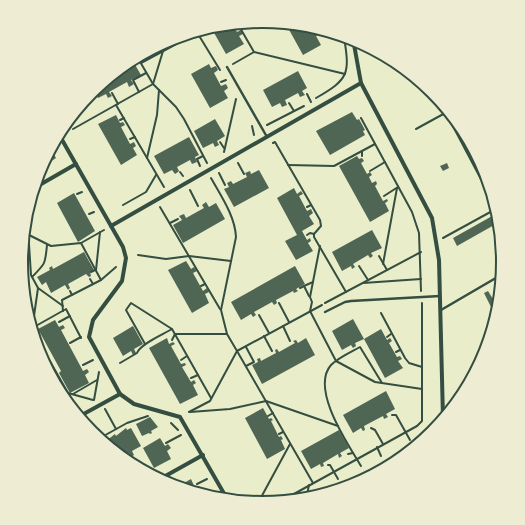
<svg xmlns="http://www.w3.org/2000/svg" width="525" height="525" viewBox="0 0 525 525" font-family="Overpass,sans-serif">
<rect width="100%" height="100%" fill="#e9edc9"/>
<!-- building -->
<g fill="#4f6655">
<path d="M287,26L313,33L317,32L319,35L316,36L321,45L303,55Z"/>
<path d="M234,27L237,32L241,30L243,34L239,36L244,44L226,54L213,31Z"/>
<path d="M134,63L141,75L131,80L134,84L129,87L127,82L109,92L112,96L108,98L106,94L98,98L93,91Z"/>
<path d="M209,64L211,68L216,66L218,70L214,73L221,86L226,84L228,88L224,91L228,98L210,108L191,74Z"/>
<path d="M298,71L307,88L302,91L305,95L300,97L298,93L285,100L287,105L282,107L280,103L272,107L263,90Z"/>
<path d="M352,112L357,120L359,119L365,130L363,131L365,135L330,155L316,131Z"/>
<path d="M116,115L120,123L123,122L125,125L121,127L130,144L134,142L136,146L133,148L137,155L121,165L98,124Z"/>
<path d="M215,119L225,136L217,141L219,145L215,147L213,143L203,148L194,131Z"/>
<path d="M189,137L199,155L195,157L197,162L192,164L190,160L177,167L179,171L178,172L175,174L172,170L164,174L154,156Z"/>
<path d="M52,151L56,158L41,168Z"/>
<path d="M357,156L359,159L362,158L364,161L361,163L367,174L370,172L372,175L369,177L372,183L376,181L377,184L375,186L383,201L387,199L388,201L385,203L389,211L370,222L339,166Z"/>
<path d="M447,163L449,168L443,171L440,166Z"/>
<path d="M259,170L269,188L234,207L224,189L229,187L227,183L231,181L233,184L247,177L245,173L250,171L251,174Z"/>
<path d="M294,188L297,194L301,191L303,194L299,196L307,211L311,209L313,213L309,216L314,224L302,231L307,240L310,238L311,241L308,243L313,251L296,260L285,241L297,235L277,198Z"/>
<path d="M74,193L95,231L78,242L57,203Z"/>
<path d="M206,202L209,207L216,203L225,219L183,243L173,225L182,220L179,216L184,214L186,218L204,208L202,205Z"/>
<path d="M494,215L496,224L457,246L453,238Z"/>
<path d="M372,230L382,248L371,253L373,256L370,258L368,255L353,264L355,267L352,269L351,266L342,271L332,252Z"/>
<path d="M84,252L94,270L90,272L91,276L89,277L86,274L68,284L70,288L68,290L65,285L51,293L46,282L42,285L37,277L50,270L49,268L52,266L53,269Z"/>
<path d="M186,261L191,269L194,267L197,271L193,273L203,291L207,288L209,292L205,294L209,303L192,313L168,270Z"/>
<path d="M295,266L305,284L296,289L298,291L294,293L293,291L276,300L277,303L274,305L272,302L254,312L256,315L253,317L251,314L241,320L231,302Z"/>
<path d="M488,291L496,304L491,307L484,293Z"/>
<path d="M353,319L364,339L355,343L356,346L353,348L351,345L342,350L332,331Z"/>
<path d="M55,320L59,327L63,325L65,328L61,330L83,371L87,369L89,372L85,375L89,383L70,393L59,373L61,371L38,329Z"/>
<path d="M133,326L143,344L134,349L136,353L133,355L131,351L123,356L113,338Z"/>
<path d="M381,329L387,340L390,338L392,341L389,343L397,357L400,356L402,359L398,361L403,368L385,378L364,339Z"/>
<path d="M167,338L169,344L173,342L175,344L171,346L181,364L185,363L186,365L182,367L191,382L194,380L196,383L193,385L198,395L180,404L149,348Z"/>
<path d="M306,338L315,355L262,384L252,365L258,362L257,359L260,358L261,361L276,353L275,350L277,349L279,352L295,343L293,341L296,340L298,343Z"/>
<path d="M386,391L395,409L386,414L388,417L384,419L383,416L364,426L365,430L363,431L361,428L353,433L343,415Z"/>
<path d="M263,408L269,419L271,418L273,420L271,421L279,437L281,436L283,439L281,440L285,449L267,459L245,418Z"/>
<path d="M150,417L158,427L151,431L152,433L150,434L149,433L142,436L136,424Z"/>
<path d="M126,428L127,430L131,428L141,446L132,451L134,455L131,457L129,453L124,455L102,440L104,439L106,441L115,434L116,436Z"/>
<path d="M339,430L349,448L340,453L342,456L339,458L338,454L323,463L324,466L321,467L320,464L311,469L301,451Z"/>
<path d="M160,438L165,446L168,444L171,448L167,451L171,459L154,468L143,448Z"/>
<path d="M191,479L195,488L199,486L201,490L199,491L177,487Z"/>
</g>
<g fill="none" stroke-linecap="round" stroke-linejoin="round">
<!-- path -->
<g stroke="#344e41" stroke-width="2">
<path d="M236,28L239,26L254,52L345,74"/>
<path d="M198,34L220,70"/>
<path d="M164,44L166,49"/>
<path d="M139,60L153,84L176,107L184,119L207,163"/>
<path d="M141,63L193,35"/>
<path d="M233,64L254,52"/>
<path d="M221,82L226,80"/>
<path d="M139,92L133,80L146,73"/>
<path d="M112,93L118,104"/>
<path d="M307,94L311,102"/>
<path d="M316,98C349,79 350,74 344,37"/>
<path d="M289,103L294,111"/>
<path d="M116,105L164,187"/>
<path d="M446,113L483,183"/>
<path d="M361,118L412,212L419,233L421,291"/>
<path d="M120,120L124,118"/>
<path d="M267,125L304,106"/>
<path d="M252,126L254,135"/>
<path d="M73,129L153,84L163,51"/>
<path d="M416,129L447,112"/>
<path d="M130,139L135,137"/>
<path d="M220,142L224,148"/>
<path d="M273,143L275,142L320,220L321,226L314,234V237L346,292"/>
<path d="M224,152L236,99"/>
<path d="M362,156V151"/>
<path d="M147,158L157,115L159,90"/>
<path d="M238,163L244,174"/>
<path d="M288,165L334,166L375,144"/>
<path d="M200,166L197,159L203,156"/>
<path d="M370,171L385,162"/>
<path d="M180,172L183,176"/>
<path d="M219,173L225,185"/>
<path d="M211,178C221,196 235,216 236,237L221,310L227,334"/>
<path d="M190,190L198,206"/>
<path d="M77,194L82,192"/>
<path d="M384,196L398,187"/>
<path d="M123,205L146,192L156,175"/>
<path d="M160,207L220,309"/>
<path d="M307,207L311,205"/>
<path d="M89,214L94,212"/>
<path d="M170,223L178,219"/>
<path d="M28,229L31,275L38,288L33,323"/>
<path d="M27,234L51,246L81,243L101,280"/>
<path d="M307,235L310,233L314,234"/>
<path d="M443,238L494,210"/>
<path d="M81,243L104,230"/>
<path d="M320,246L310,297L312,302L310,311L336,361L375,382L422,389"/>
<path d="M138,255L166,259L189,256L231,261"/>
<path d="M379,256L387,270"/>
<path d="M383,264L397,188"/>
<path d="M359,266L368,280"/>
<path d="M96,270L100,232"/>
<path d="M91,272L95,270"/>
<path d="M32,277C46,263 45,264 47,245"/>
<path d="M90,279L93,284"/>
<path d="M363,283L421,279"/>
<path d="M201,286L205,284"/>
<path d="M38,288L63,306"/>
<path d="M300,288L304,286"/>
<path d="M70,291L72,295"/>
<path d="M309,296L304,286L313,282"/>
<path d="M279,303L289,322"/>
<path d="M325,303L421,252"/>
<path d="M63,311L62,300L101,280L116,267"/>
<path d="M381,313L405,358L409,363L422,367"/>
<path d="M259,315L269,333"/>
<path d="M59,322L70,316"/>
<path d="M283,326L290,341"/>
<path d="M34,327L66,309L81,338"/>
<path d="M35,335L68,393L93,400"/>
<path d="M264,336L272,351"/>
<path d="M387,337L391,334"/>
<path d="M172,340L175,334H227L237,351L210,401L189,412"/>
<path d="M70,343L81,337"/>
<path d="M145,344L126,310L131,303L172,329"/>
<path d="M396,352L400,350"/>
<path d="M181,360L187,356"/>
<path d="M120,363L137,353C140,344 164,334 172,329L211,398"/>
<path d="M83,365L93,360"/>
<path d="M246,366L254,362L246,347"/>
<path d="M191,378L198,375"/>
<path d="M68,393L74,406"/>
<path d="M73,394L97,380"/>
<path d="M94,400L99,372"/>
<path d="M105,409L116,429"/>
<path d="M190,412L230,409L266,401L338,426"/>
<path d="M392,415H396L410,440"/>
<path d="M268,416L273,413"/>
<path d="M87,420L94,435"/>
<path d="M171,423L178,430"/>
<path d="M371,428L375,430L383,444"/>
<path d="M279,434L283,432"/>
<path d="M100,438L127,423L148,416"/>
<path d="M166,443L181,435"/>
<path d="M377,447L381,456"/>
<path d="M348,454L353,453"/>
<path d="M133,461H134"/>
<path d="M328,465H330L338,479"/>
<path d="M361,466C348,444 310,389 331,365C339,357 351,352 360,347L382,383"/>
<path d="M313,483L237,351L322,305"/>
<path d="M197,484L207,479"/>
<path d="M307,495L309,485"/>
<path d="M283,500L417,426L422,421V303"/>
<path d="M258,503L290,444"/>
</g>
<!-- service -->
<g stroke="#344e41" stroke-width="2.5">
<path d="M227,67L267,137"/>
<path d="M441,310L501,275"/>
<path d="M325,312L345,302L351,301L440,296"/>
</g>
<!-- minor -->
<g stroke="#344e41" stroke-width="4">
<path d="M353,39L361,83L432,218L439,260L443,418"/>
<path d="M61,138L123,247L126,258L122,281L93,320L89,337L120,394L134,404L180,417L226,497"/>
<path d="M36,187L76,164"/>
<path d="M111,226L361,83"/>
<path d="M80,416L120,394"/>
<path d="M160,479L203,455"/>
</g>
</g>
<!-- crop -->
<path d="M0 0H525V525H0ZM28 262a234 234 0 1 1 468 0a234 234 0 1 1-468 0Z" fill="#eeecd3" fill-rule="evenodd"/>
<path fill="none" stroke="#344e41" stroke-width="2" d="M28 262a234 234 0 1 1 468 0a234 234 0 1 1-468 0Z"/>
</svg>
